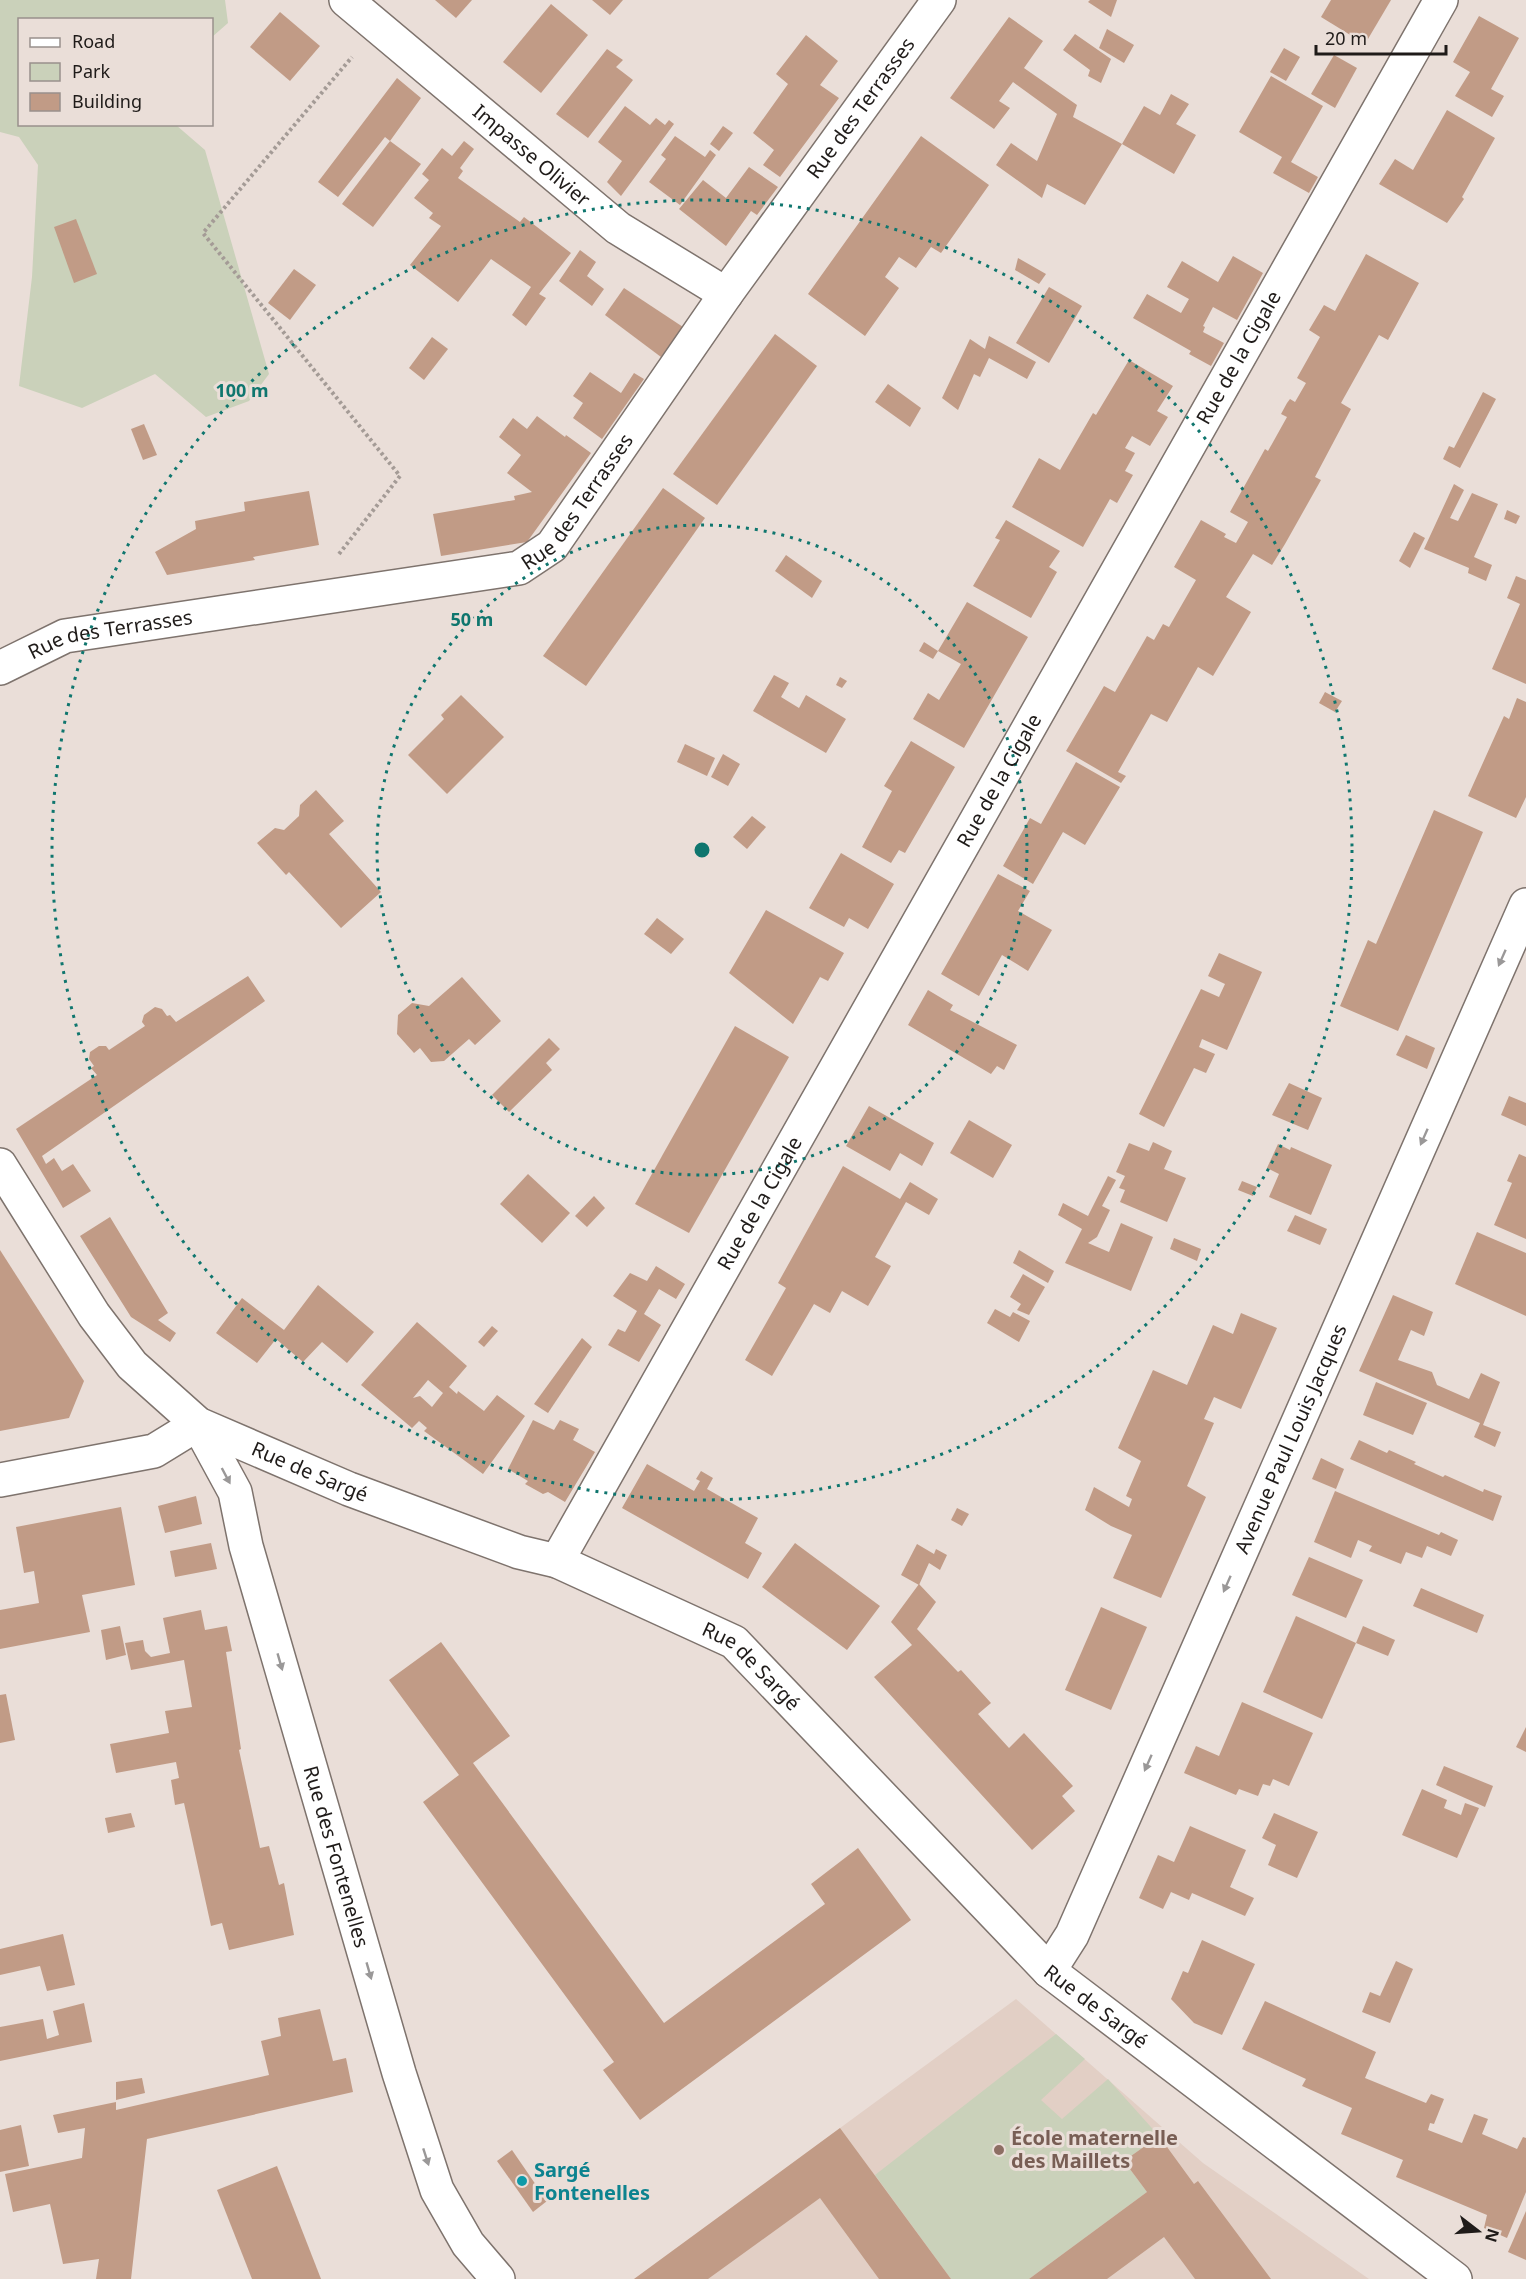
<svg xmlns="http://www.w3.org/2000/svg" width="1526" height="2279" viewBox="0 0 1526 2279" font-family="'Noto Sans',sans-serif">
<rect width="100%" height="100%" fill="#eaded8"/>
<!-- built -->
<path fill="#e2cfc5" d="M1016,1999L1203,2163L1369,2279H634Z"/>
<!-- green -->
<g fill="#cad1ba">
<path d="M0,0H225L228,23L212,37V20H20V124L176,125L205,150L269,374L249,401L206,417L155,374L82,408L19,386L32,277L38,165L19,137L0,132Z"/>
<path d="M1056,2034L1085,2059L1041,2100L1062,2119L1108,2079L1159,2136L1124,2161L1147,2192L1029,2279H951L875,2175Z"/>
</g>
<!-- building -->
<g fill="#c19b86" fill-rule="evenodd">
<path d="M435,0H472L456,18Z"/>
<path d="M592,0H623L610,15Z"/>
<path d="M1090,0H1117L1111,17L1088,2Z"/>
<path d="M1331,0H1391L1365,44L1321,17Z"/>
<path d="M551,4L588,35L541,93L503,62Z"/>
<path d="M280,12L320,46L290,81L250,47Z"/>
<path d="M1479,16L1519,38L1491,89L1504,96L1492,117L1455,96L1470,72L1453,62Z"/>
<path d="M1009,17L1043,41L1024,68L1077,105L1073,117L1122,144L1144,106L1160,115L1171,94L1189,104L1176,124L1196,135L1174,174L1122,144L1085,205L1047,184L1042,198L996,165L1011,143L1037,161L1057,114L1013,82L999,101L1010,108L994,129L950,98Z"/>
<path d="M1107,29L1134,45L1124,63L1099,48Z"/>
<path d="M1075,34L1111,59L1101,83L1088,76L1090,70L1063,50Z"/>
<path d="M806,35L838,61L820,85L839,98L780,177L763,165L774,150L753,133L788,84L776,74Z"/>
<path d="M1284,48L1300,57L1286,81L1270,72Z"/>
<path d="M607,49L623,60L616,67L633,80L588,138L556,114Z"/>
<path d="M1334,55L1357,68L1335,108L1311,94Z"/>
<path d="M1271,76L1323,106L1291,162L1318,177L1309,193L1273,173L1282,157L1239,132Z"/>
<path d="M397,78L421,98L390,141L385,137L338,197L318,182Z"/>
<path d="M625,106L650,125L656,118L665,125L669,120L674,124L621,196L607,182L622,161L598,142Z"/>
<path d="M1447,110L1495,138L1462,197L1464,199L1447,223L1379,184L1395,159L1413,170Z"/>
<path d="M723,126L733,133L719,151L710,144Z"/>
<path d="M675,136L705,157L710,150L716,155L680,205L649,182L666,159L661,155Z"/>
<path d="M921,136L989,185L941,253L931,247L916,268L899,257L885,277L899,288L865,336L808,294Z"/>
<path d="M390,141L421,164L373,227L342,204Z"/>
<path d="M464,141L474,149L460,168L463,171L458,178L520,222L524,217L571,253L539,294L546,298L526,326L512,315L531,287L491,259L458,302L410,265L441,226L429,218L433,213L414,198L429,180L422,174L442,148L452,156Z"/>
<path d="M749,167L778,187L757,215L751,211L726,246L679,209L703,180L726,198Z"/>
<path d="M76,219L97,274L74,283L54,227Z"/>
<path d="M580,250L596,262L587,276L604,289L592,306L559,281Z"/>
<path d="M1366,254L1419,283L1388,340L1379,335L1341,403L1351,409L1315,477L1321,480L1285,544L1272,565L1253,554L1226,597L1251,612L1213,676L1198,667L1167,722L1151,714L1118,772L1126,776L1121,783L1066,751L1104,686L1115,692L1147,636L1154,640L1163,624L1169,627L1196,580L1174,567L1201,520L1226,534L1224,537L1236,543L1248,522L1230,512L1265,449L1268,451L1287,417L1281,414L1287,403L1290,399L1295,402L1306,383L1297,378L1320,337L1309,330L1324,305L1335,311Z"/>
<path d="M1233,256L1263,273L1237,320L1213,307L1203,326L1205,327L1203,332L1224,343L1211,366L1189,354L1191,351L1133,318L1147,294L1181,313L1189,299L1167,287L1182,261L1218,282Z"/>
<path d="M1018,258L1046,274L1039,284L1015,270Z"/>
<path d="M294,269L316,285L290,320L268,303Z"/>
<path d="M1049,287L1082,306L1049,363L1016,343Z"/>
<path d="M624,288L683,327L661,357L605,315Z"/>
<path d="M775,334L817,366L717,505L673,474Z"/>
<path d="M989,336L1036,362L1027,379L989,358L980,377L974,374L958,410L942,398L970,339L985,349Z"/>
<path d="M432,337L448,349L424,380L409,368Z"/>
<path d="M1129,360L1173,386L1157,411L1168,417L1150,446L1132,436L1125,448L1135,453L1125,471L1133,475L1117,503L1110,499L1083,547L1012,507L1039,458L1060,470L1093,413L1096,415Z"/>
<path d="M590,372L621,393L634,373L644,379L602,439L573,418L583,403L573,396Z"/>
<path d="M888,384L921,408L910,427L875,402Z"/>
<path d="M1483,392L1496,399L1460,468L1443,459L1449,446L1454,448Z"/>
<path d="M537,416L565,437L566,435L591,453L527,542L441,556L433,514L515,500L514,496L532,492L507,473L521,455L499,437L513,418L527,429Z"/>
<path d="M144,424L157,455L143,460L131,429Z"/>
<path d="M1454,484L1464,490L1450,518L1458,521L1472,493L1498,504L1474,557L1492,565L1486,581L1468,573L1469,568L1424,549Z"/>
<path d="M663,488L705,518L586,686L543,656Z"/>
<path d="M309,491L319,545L253,557L255,560L167,575L155,552L196,529L195,521L245,511L244,502Z"/>
<path d="M1507,510L1520,516L1516,524L1504,519Z"/>
<path d="M1006,520L1060,551L1049,567L1057,572L1031,618L973,586L1000,540L995,538Z"/>
<path d="M1414,532L1425,538L1410,568L1399,561Z"/>
<path d="M786,555L822,581L812,598L775,571Z"/>
<path d="M1516,576L1526,580V684L1492,669L1520,604L1507,598Z"/>
<path d="M967,602L1028,637L964,748L913,719L928,693L939,700L961,664L938,651Z"/>
<path d="M924,642L938,651L933,659L919,651Z"/>
<path d="M774,675L789,683L781,697L799,708L806,695L846,719L826,753L753,711Z"/>
<path d="M840,677L847,681L842,688L836,685Z"/>
<path d="M1325,692L1342,701L1335,712L1319,703Z"/>
<path d="M461,695L504,737L447,794L408,755L444,719L441,715Z"/>
<path d="M1517,698L1526,702V797L1516,818L1468,796L1504,716L1509,719Z"/>
<path d="M911,741L955,767L905,853L899,850L891,863L862,847L892,791L884,786Z"/>
<path d="M685,744L715,758L707,776L677,762Z"/>
<path d="M723,754L740,764L728,786L711,777Z"/>
<path d="M1076,762L1120,787L1085,845L1063,832L1033,884L1003,866L1030,818L1041,824Z"/>
<path d="M316,790L344,821L329,834L381,892L341,928L289,872L286,875L257,843L275,828L284,830L299,816L300,805Z"/>
<path d="M1434,810L1483,832L1398,1031L1340,1006L1368,940L1376,944Z"/>
<path d="M752,816L766,827L747,849L733,837Z"/>
<path d="M841,853L894,884L868,929L849,918L844,927L809,908Z"/>
<path d="M998,874L1030,891L1018,911L1052,930L1028,971L1002,955L979,996L941,974Z"/>
<path d="M766,910L844,953L828,981L820,977L793,1024L729,973Z"/>
<path d="M657,918L684,939L671,954L644,934Z"/>
<path d="M1219,953L1262,972L1227,1050L1202,1039L1199,1047L1215,1054L1206,1073L1194,1068L1164,1127L1139,1114L1201,989L1219,997L1225,984L1208,976Z"/>
<path d="M248,976L265,1001L42,1156L46,1164L54,1158L62,1171L73,1164L91,1191L63,1208L16,1129L97,1075L91,1068L94,1066L89,1059L90,1052L99,1046H106L109,1050L145,1026L142,1022L144,1015L155,1007L162,1009L167,1016L170,1015L176,1022Z"/>
<path d="M462,977L501,1021L475,1045L469,1039L444,1061L431,1062L420,1048L414,1053L397,1034L398,1015L412,1003L429,1006Z"/>
<path d="M928,990L953,1005L950,1010L1017,1045L1004,1070L997,1066L991,1074L908,1025Z"/>
<path d="M735,1026L789,1057L689,1233L635,1204Z"/>
<path d="M1406,1035L1435,1048L1427,1069L1396,1055Z"/>
<path d="M549,1038L560,1049L546,1063L552,1070L509,1112L492,1095Z"/>
<path d="M1289,1083L1322,1098L1308,1130L1272,1115Z"/>
<path d="M1509,1096L1526,1103V1126L1501,1115Z"/>
<path d="M869,1106L934,1143L922,1166L900,1153L890,1171L846,1146Z"/>
<path d="M969,1120L1012,1145L993,1178L950,1153Z"/>
<path d="M1153,1142L1172,1151L1164,1169L1186,1178L1167,1222L1120,1202L1125,1190L1119,1188L1125,1176L1116,1172L1129,1143L1149,1151Z"/>
<path d="M1278,1144L1290,1150L1291,1147L1332,1165L1311,1215L1269,1197L1279,1174L1267,1168Z"/>
<path d="M1519,1154L1526,1157V1239L1494,1225L1512,1183L1507,1181Z"/>
<path d="M843,1166L900,1199L910,1182L938,1199L929,1215L906,1202L875,1257L891,1266L868,1306L842,1291L830,1313L814,1304L772,1376L745,1360L786,1288L778,1283Z"/>
<path d="M528,1174L570,1213L542,1243L500,1204Z"/>
<path d="M1108,1176L1116,1180L1102,1206L1110,1210L1097,1237L1088,1243L1109,1252L1121,1223L1153,1237L1131,1291L1065,1263L1082,1229L1058,1215L1063,1203L1088,1216Z"/>
<path d="M1242,1181L1257,1187L1253,1196L1238,1190Z"/>
<path d="M594,1196L605,1208L587,1227L575,1216Z"/>
<path d="M1295,1215L1327,1229L1320,1245L1287,1231Z"/>
<path d="M110,1217L168,1313L158,1320L176,1333L170,1342L131,1317L80,1236Z"/>
<path d="M1477,1232L1526,1253V1316L1455,1284Z"/>
<path d="M1174,1238L1201,1249L1197,1261L1170,1249Z"/>
<path d="M0,1250L84,1381L69,1418L0,1431Z"/>
<path d="M1019,1250L1054,1271L1048,1283L1013,1263Z"/>
<path d="M656,1266L685,1284L676,1299L659,1289L644,1314L661,1325L639,1362L608,1345L618,1329L625,1332L637,1311L613,1296L630,1273L647,1281Z"/>
<path d="M1023,1274L1045,1287L1029,1315L1017,1310L1021,1304L1010,1297Z"/>
<path d="M318,1285L374,1332L347,1363L322,1342L303,1362L276,1339L257,1363L216,1333L242,1298L284,1330Z"/>
<path d="M1393,1295L1433,1312L1424,1336L1411,1330L1398,1360L1432,1372L1437,1385L1469,1399L1481,1373L1500,1382L1483,1425L1501,1432L1495,1447L1474,1437L1480,1423L1359,1371Z"/>
<path d="M995,1309L1010,1317L1013,1312L1030,1321L1019,1342L987,1323Z"/>
<path d="M1241,1313L1277,1328L1241,1409L1214,1397L1204,1419L1214,1423L1187,1486L1206,1497L1161,1598L1113,1578L1132,1535L1111,1526L1085,1510L1094,1487L1129,1507L1132,1499L1126,1496L1141,1461L1118,1448L1153,1370L1187,1385L1213,1325L1233,1334Z"/>
<path d="M417,1322L467,1366L449,1387L457,1394L458,1391L484,1411L497,1395L525,1416L483,1474L424,1431L427,1428L419,1421L412,1428L361,1385ZM428,1380L443,1393L432,1407L420,1396L413,1398Z"/>
<path d="M492,1326L498,1331L484,1347L478,1342Z"/>
<path d="M582,1338L592,1347L548,1413L534,1404Z"/>
<path d="M1376,1382L1427,1403L1413,1435L1363,1415Z"/>
<path d="M533,1420L554,1430L560,1420L579,1429L573,1440L595,1452L565,1502L548,1492L543,1494L525,1484L528,1481L508,1469Z"/>
<path d="M1359,1440L1387,1453L1389,1450L1416,1462L1414,1464L1443,1477L1445,1475L1483,1492L1484,1489L1502,1496L1493,1521L1350,1459Z"/>
<path d="M1321,1458L1344,1469L1336,1489L1312,1479Z"/>
<path d="M647,1464L694,1491L700,1481L696,1479L701,1471L713,1478L707,1489L758,1518L745,1543L762,1553L748,1579L622,1508Z"/>
<path d="M1335,1491L1439,1535L1441,1532L1458,1540L1451,1556L1427,1546L1422,1558L1406,1552L1401,1564L1369,1551L1372,1546L1358,1540L1351,1558L1314,1542Z"/>
<path d="M196,1496L202,1524L165,1533L158,1506Z"/>
<path d="M121,1507L135,1585L82,1595L90,1632L0,1649V1610L39,1603L34,1571L24,1573L16,1527Z"/>
<path d="M957,1508L969,1514L962,1526L951,1520Z"/>
<path d="M211,1543L217,1569L175,1577L170,1551Z"/>
<path d="M795,1543L880,1606L847,1650L762,1587Z"/>
<path d="M917,1544L934,1554L936,1549L947,1555L940,1570L929,1563L919,1585L901,1575Z"/>
<path d="M1309,1557L1363,1580L1346,1618L1292,1595Z"/>
<path d="M919,1584L936,1602L917,1629L958,1672L961,1670L991,1703L978,1714L1009,1748L1024,1733L1073,1786L1062,1796L1075,1811L1032,1850L874,1677L912,1645L891,1622Z"/>
<path d="M1421,1588L1484,1615L1477,1633L1413,1606Z"/>
<path d="M1101,1607L1147,1627L1111,1710L1065,1690Z"/>
<path d="M201,1610L205,1630L227,1626L232,1651L226,1652L241,1749L239,1750L260,1848L269,1846L279,1885L284,1883L294,1935L229,1950L222,1923L211,1926L184,1803L175,1805L171,1780L179,1778L176,1762L116,1773L110,1744L169,1733L165,1711L192,1707L184,1660L131,1670L125,1643L143,1640L145,1651L151,1657L170,1653L163,1618Z"/>
<path d="M1296,1616L1356,1643L1322,1719L1263,1692Z"/>
<path d="M120,1626L126,1655L106,1660L101,1630Z"/>
<path d="M1363,1626L1395,1640L1388,1656L1356,1643Z"/>
<path d="M441,1642L510,1736L473,1763L664,2023L825,1904L811,1884L858,1848L911,1920L640,2120L603,2070L614,2062L423,1802L459,1775L389,1680Z"/>
<path d="M6,1694L15,1740L0,1743V1695Z"/>
<path d="M1242,1702L1313,1733L1289,1786L1273,1779L1270,1786L1263,1784L1258,1796L1239,1789L1236,1795L1184,1773L1196,1746L1219,1756Z"/>
<path d="M1526,1727V1752L1516,1747Z"/>
<path d="M1444,1766L1493,1786L1485,1807L1436,1785Z"/>
<path d="M1422,1789L1447,1800L1444,1808L1461,1815L1465,1803L1479,1808L1457,1858L1402,1835Z"/>
<path d="M131,1813L135,1827L108,1833L105,1818Z"/>
<path d="M1274,1813L1318,1832L1297,1878L1268,1865L1276,1845L1262,1838Z"/>
<path d="M1190,1826L1246,1850L1230,1887L1254,1898L1245,1916L1192,1893L1189,1900L1171,1892L1163,1909L1139,1898L1158,1855L1174,1862Z"/>
<path d="M63,1934L75,1985L47,1991L40,1966L0,1975V1949Z"/>
<path d="M1202,1940L1255,1964L1222,2035L1194,2023L1171,1999L1183,1971L1188,1973Z"/>
<path d="M1396,1961L1413,1969L1390,2023L1362,2012L1370,1992L1380,1996Z"/>
<path d="M1265,2001L1376,2052L1365,2078L1426,2103L1431,2094L1444,2099L1434,2124L1430,2123L1428,2130L1462,2143L1474,2114L1488,2119L1482,2134L1517,2149L1523,2137L1526,2138V2192L1507,2238L1484,2228L1487,2215L1396,2177L1403,2160L1341,2134L1352,2108L1302,2086L1306,2079L1242,2049Z"/>
<path d="M84,2003L92,2042L0,2061V2027L43,2019L47,2039L59,2035L53,2011Z"/>
<path d="M320,2009L333,2061L346,2058L353,2092L147,2139L131,2279H96L99,2259L63,2264L50,2204L13,2212L5,2174L82,2158L85,2128L58,2133L53,2115L116,2102V2110L269,2075L261,2041L281,2036L278,2018Z"/>
<path d="M142,2078L145,2093L116,2100V2082Z"/>
<path d="M21,2125L29,2166L0,2172V2130Z"/>
<path d="M840,2128L951,2279H879L820,2198L708,2279H634Z"/>
<path d="M1159,2136L1194,2184L1198,2181L1271,2279H1195L1164,2237L1107,2279H1029L1147,2192L1124,2161Z"/>
<path d="M512,2150L547,2201L533,2212L497,2161Z"/>
<path d="M277,2166L321,2279H252L217,2190Z"/>
<path d="M1526,2211V2260L1508,2252Z"/>
</g>
<g fill="none" stroke-linecap="round" stroke-linejoin="round">
<defs>
<g id="minor">
<path id="s1" d="M346,0L618,228L726,294"/>
<path id="s2" d="M0,668L65,636L519,568L552,546L726,294L939,0"/>
<path id="s3" d="M0,1165L94,1315L132,1365L198,1424L349,1489L519,1552L557,1561L734,1642L1049,1971L1455,2279"/>
<path id="s4" d="M198,1424L235,1492L246,1546L399,2073L437,2190L468,2244L498,2279"/>
<path d="M0,1480L154,1451L198,1424"/>
<path id="s5" d="M557,1561L1441,0"/>
<path id="s6" d="M1049,1971L1072,1935L1526,905"/>
</g>
</defs>
<!-- minor casing -->
<use href="#minor" stroke="#7e736d" stroke-width="36"/>
<!-- path -->
<path stroke="#a49b96" stroke-width="4" stroke-dasharray="3 3" stroke-linecap="butt" d="M339,554L400,476L203,233L352,57"/>
<!-- minor -->
<use href="#minor" stroke="#fff" stroke-width="33"/>
</g>
<!-- one-way arrows -->
<defs><path id="oneway-solid" d="M-6-.8H1V-3.2L6.5 0L1 3.2V.8H-6Z" transform="scale(1.5)"/></defs>
<g fill="#9a9898">
<use href="#oneway-solid" transform="translate(1502 958) rotate(114)"/>
<use href="#oneway-solid" transform="translate(1424 1137) rotate(114)"/>
<use href="#oneway-solid" transform="translate(226 1476) rotate(62)"/>
<use href="#oneway-solid" transform="translate(1227 1584) rotate(114)"/>
<use href="#oneway-solid" transform="translate(280 1662) rotate(74)"/>
<use href="#oneway-solid" transform="translate(1148 1763) rotate(114)"/>
<use href="#oneway-solid" transform="translate(369 1971) rotate(74)"/>
<use href="#oneway-solid" transform="translate(426 2157) rotate(72)"/>
</g>
<!-- distance rings -->
<g fill="none" stroke="#0f766e" stroke-width="3" stroke-dasharray="3 6">
<circle cx="702" cy="850" r="325"/>
<circle cx="702" cy="850" r="650"/>
</g>
<!-- markers -->
<circle fill="#8d6e63" stroke="#eaded8" stroke-width="2" cx="999" cy="2150" r="6"/>
<circle fill="#0f9aa8" stroke="#eaded8" stroke-width="2" cx="522" cy="2181" r="6"/>
<g text-anchor="middle" stroke-width="6" stroke-linejoin="round" paint-order="stroke">
<!-- street labels -->
<g font-size="20" fill="#1f1b19" stroke="#eaded8">
<text dy="7" stroke="none"><textPath href="#s2" startOffset="1107">Rue des Terrasses</textPath></text>
<text dy="7" stroke="none"><textPath href="#s1" startOffset="242">Impasse Olivier</textPath></text>
<text dy="7" stroke="none"><textPath href="#s5" startOffset="1383">Rue de la Cigale</textPath></text>
<text dy="7" stroke="none"><textPath href="#s2" startOffset="621">Rue des Terrasses</textPath></text>
<text dy="7" stroke="none"><textPath href="#s2" startOffset="117">Rue des Terrasses</textPath></text>
<text dy="7" stroke="none"><textPath href="#s5" startOffset="897">Rue de la Cigale</textPath></text>
<text dy="7" stroke="none"><textPath href="#s5" startOffset="411">Rue de la Cigale</textPath></text>
<text dy="7" stroke="none"><textPath href="#s6" startOffset="585">Avenue Paul Louis Jacques</textPath></text>
<text dy="7" stroke="none"><textPath href="#s3" startOffset="450">Rue de Sargé</textPath></text>
<text dy="7" stroke="none"><textPath href="#s3" startOffset="936">Rue de Sargé</textPath></text>
<text dy="7" stroke="none"><textPath href="#s4" startOffset="456">Rue des Fontenelles</textPath></text>
<text dy="7" stroke="none"><textPath href="#s3" startOffset="1422">Rue de Sargé</textPath></text>
</g>
<!-- education labels -->
<g font-size="20" font-weight="bold" fill="#785e54" stroke="#eaded8" text-anchor="start">
<text x="1011" y="2145">École maternelle<tspan x="1011" dy="23">des Maillets</tspan></text>
</g>
<!-- culture labels -->
<g font-size="20" font-weight="bold" fill="#0d838f" stroke="#eaded8" text-anchor="start">
<text x="534" y="2177">Sargé<tspan x="534" dy="23">Fontenelles</tspan></text>
</g>
</g>
<circle cx="702" cy="850" r="9" fill="#0f766e" stroke="#eaded8" stroke-width="3"/>
<g font-size="18" text-anchor="middle" font-weight="bold" fill="#0f766e" stroke="#eaded8" stroke-width="6" stroke-linejoin="round" paint-order="stroke">
<text x="242" y="397">100 m</text>
<text x="472" y="626">50 m</text>
</g>
<!-- legend -->
<rect x="18" y="18" width="195" height="108" fill="#eaded8" stroke="#99908c" stroke-width="1.5"/>
<rect x="30" y="38" width="30" height="9" fill="#ffffff" stroke="#99908c" stroke-width="1.5"/>
<text x="72" y="48" font-size="18" fill="#1f1b19">Road</text>
<rect x="30" y="63" width="30" height="18" fill="#cad1ba" stroke="#99908c" stroke-width="1.5"/>
<text x="72" y="78" font-size="18" fill="#1f1b19">Park</text>
<rect x="30" y="93" width="30" height="18" fill="#c19b86" stroke="#99908c" stroke-width="1.5"/>
<text x="72" y="108" font-size="18" fill="#1f1b19">Building</text>
<!-- north arrow -->
<g transform="translate(1478 2231) rotate(107)" stroke="#eaded8" stroke-width="4.5" paint-order="stroke">
<path d="M0-4.5L10 22L0 15L-10 22Z" fill="#1f1b19"/>
<text y="-9" font-size="16" font-weight="bold" text-anchor="middle" fill="#1f1b19">N</text>
</g>
<!-- scale -->
<path d="M1316 45v9h130v-9" fill="none" stroke="#1f1b19" stroke-width="3"/>
<text x="1325" y="45" font-size="18" fill="#1f1b19" stroke="#eaded8" stroke-width="4.5" paint-order="stroke">20 m</text>
</svg>
